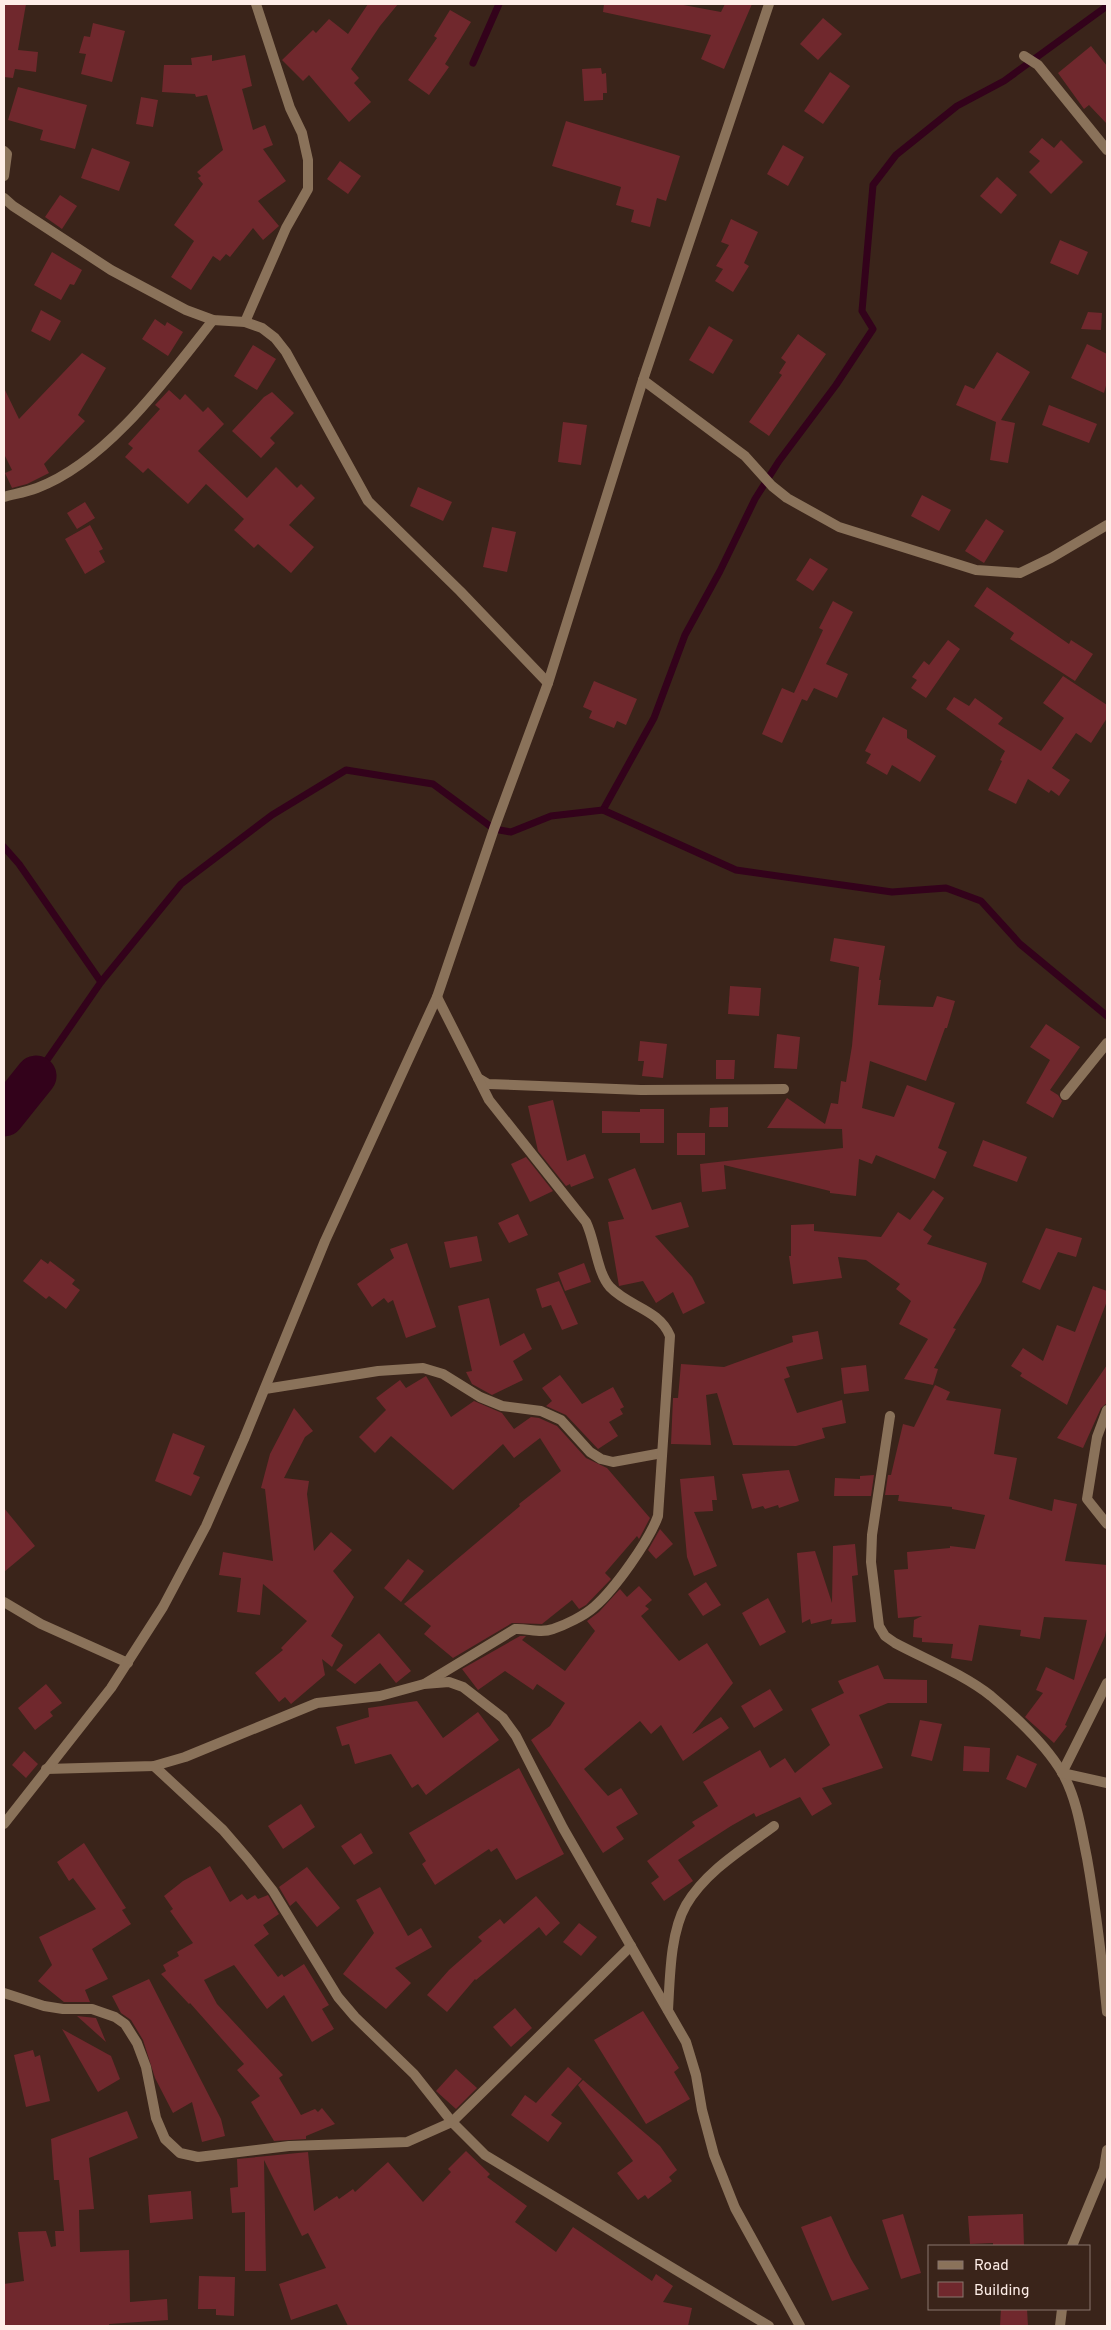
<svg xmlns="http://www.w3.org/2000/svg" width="1111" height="2330" viewBox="0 0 1111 2330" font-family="Overpass,sans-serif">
<rect width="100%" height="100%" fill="#3a241a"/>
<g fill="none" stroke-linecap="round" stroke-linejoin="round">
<!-- stream -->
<g stroke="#33021b" stroke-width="7">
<path d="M473,63L499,4"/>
<path d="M603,810L654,718L685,635L720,571L755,499L779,461L836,385L873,329L862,311L873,185L896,155L957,106L1004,81L1107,6"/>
<path d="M4,847L19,864L101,982"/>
<path d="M36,1076L101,982L181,884L272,815L346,770L433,784L494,829L511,832L551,816L603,810L736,870L892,892L946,888L981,901L1020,944L1107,1016"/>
</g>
<!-- river -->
<path stroke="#33021b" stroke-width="41" d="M4,1116L36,1076"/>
</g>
<!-- building -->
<g fill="#70282d">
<path d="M4,4H26L18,50L38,52L36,72L15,69L13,78L4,77Z"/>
<path d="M368,4H398L380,26L351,69L359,78L354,83L371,102L349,122L309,75L303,81L282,60L313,30L316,33L329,19L348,34Z"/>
<path d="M604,4H678L721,12L725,4H752L724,69L701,59L711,35L603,12Z"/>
<path d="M450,10L471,22L445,64L449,67L429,95L408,80L437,38L434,36Z"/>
<path d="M823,18L842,34L818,60L800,44Z"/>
<path d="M93,23L125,31L112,82L81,74L86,54L79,53L84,36L90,37Z"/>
<path d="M1091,46L1107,66V124L1089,105L1084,109L1058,73Z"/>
<path d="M212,55V61L245,55L252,86L242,89L253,130L265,125L273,145L263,149L286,181L258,201L279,226L263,240L253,228L230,257L226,254L220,261L213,256L191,290L171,277L194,241L174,225L203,184L198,178L201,176L197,172L223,150L207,95L196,97L195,94L162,92L164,65H192L191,58Z"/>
<path d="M601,68L602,74L606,73L607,93H603V100L584,101L582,69Z"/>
<path d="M830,72L850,86L823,124L804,111Z"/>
<path d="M18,87L87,105L75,149L40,140L43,130L8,120Z"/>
<path d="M141,97L158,100L153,127L136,124Z"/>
<path d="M566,121L680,156L666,201L657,198L650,227L631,222L634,210L616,205L621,187L552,166Z"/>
<path d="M1042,138L1054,148L1061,140L1083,162L1051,194L1029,172L1040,161L1029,152Z"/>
<path d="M783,145L804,157L788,186L767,174Z"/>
<path d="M92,148L130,162L119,191L81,178Z"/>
<path d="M340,161L361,176L348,194L327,179Z"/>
<path d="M997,177L1017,195L1001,214L980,196Z"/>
<path d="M60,195L77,206L62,229L45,217Z"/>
<path d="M731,219L758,232L744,263L749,266L733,292L715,281L723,269L716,266L729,245L721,242Z"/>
<path d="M1060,240L1088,252L1078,275L1050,263Z"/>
<path d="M52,252L82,270L74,285L70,284L61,300L34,285Z"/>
<path d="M41,310L61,321L50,341L31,331Z"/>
<path d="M1088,312L1102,313L1101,330L1081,329Z"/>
<path d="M155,319L165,326L167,322L183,332L168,356L142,339Z"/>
<path d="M709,326L733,340L713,374L689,360Z"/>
<path d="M798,334L826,354L769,436L749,422L782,375L779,373L786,362L781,358Z"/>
<path d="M1087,344L1107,354V382L1104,393L1071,378Z"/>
<path d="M253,345L276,359L257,390L234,376Z"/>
<path d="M997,352L1030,372L1001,420L1015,423L1008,463L990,460L996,422L956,405L965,385L974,389Z"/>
<path d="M82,353L106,368L78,415L85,421L44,464L49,473L27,484L12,488L5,473L12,470L4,454V388L19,419Z"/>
<path d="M169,390L180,400L185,394L203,412L208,407L224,424L198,451L247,498L276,467L297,488L301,484L315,498L289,525L314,547L291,573L258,544L254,548L234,530L244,519L206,484L188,504L148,468L143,473L125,457L133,448L128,444L160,409L155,405Z"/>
<path d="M272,392L294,413L270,438L275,443L261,458L232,431L264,397Z"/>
<path d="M1049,405L1097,424L1089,443L1042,425Z"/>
<path d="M563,422L587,425L581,465L558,462Z"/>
<path d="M418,487L452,502L443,521L410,506Z"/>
<path d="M922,495L951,510L939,531L911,516Z"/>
<path d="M85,502L95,518L77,529L67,513Z"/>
<path d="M986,519L1004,531L984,563L965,551Z"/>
<path d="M90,525L103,549L99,551L105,562L85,574L65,539Z"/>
<path d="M492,527L516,532L507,572L483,567Z"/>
<path d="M810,558L828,569L813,591L796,580Z"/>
<path d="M987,587L1069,644L1071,640L1093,654L1075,681L1010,639L1014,633L974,606Z"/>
<path d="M833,601L853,612L826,664L848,674L837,698L814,688L807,701L802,699L782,743L762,734L782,688L794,693L823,630L819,628Z"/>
<path d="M948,640L960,649L926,698L911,688L917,680L912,677L924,661L929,665Z"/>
<path d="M1063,676L1107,705V718L1091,743L1076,733L1052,768L1070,780L1059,796L1051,790L1049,793L1028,779L1016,804L988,790L1002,761L1000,760L1005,751L946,709L954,697L969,706L975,698L1003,718L998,724L1041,751L1064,718L1043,703Z"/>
<path d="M594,681L637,699L626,725L617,721L614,728L589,718L592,711L583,707Z"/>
<path d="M883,717L907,730V738L936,756L920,782L892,765L887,775L866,763L871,754L865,751Z"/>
<path d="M834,938L885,946L879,980H881L878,1005L933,1007L937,996L955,1001L947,1028H945L926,1081L870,1061L862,1108L894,1117L907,1085L955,1103L938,1148L947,1152L935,1179L876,1155L872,1164L859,1159L856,1196L830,1193V1191L724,1165L726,1189L702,1192L700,1164L843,1148L842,1129L767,1128L787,1098L825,1124L831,1103L838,1104L841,1081L846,1082L852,1046L859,967L830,961Z"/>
<path d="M730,986L761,988L759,1016L728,1014Z"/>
<path d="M1046,1024L1080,1047L1050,1090L1058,1095L1062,1101L1053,1118L1026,1103L1050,1060L1030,1047Z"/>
<path d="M777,1034L800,1037L797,1069L774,1068Z"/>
<path d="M640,1041L667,1044L663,1078L642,1076L644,1061H638Z"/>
<path d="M716,1060H735L734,1079H716Z"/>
<path d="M553,1100L567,1161L585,1154L594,1178L571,1187L570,1184L566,1186L538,1151L528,1106Z"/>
<path d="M728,1107V1127H709L710,1108Z"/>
<path d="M640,1109H664V1143H640V1133H602V1111L640,1112Z"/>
<rect x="677" y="1133" width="28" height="22"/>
<path d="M983,1140L1027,1157L1017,1182L973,1166Z"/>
<path d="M526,1157L553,1191L530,1202L511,1164Z"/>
<path d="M635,1168L652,1210L681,1202L689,1227L655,1236L692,1277L705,1303L683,1314L673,1292L656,1303L643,1281L619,1286L608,1222L624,1219L608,1179Z"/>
<path d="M933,1190L944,1198L923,1230L932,1236L927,1244L987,1263L981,1282L953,1328L956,1329L934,1368L938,1369L933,1385L904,1379L928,1339L899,1324L911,1301L896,1289L900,1284L866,1260L838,1257L842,1278L793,1284L789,1256H791V1225L814,1224V1231L881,1237L898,1212L910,1220Z"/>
<path d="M518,1214L528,1235L509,1243L498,1223Z"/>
<path d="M1046,1228L1082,1238L1076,1257L1058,1252L1040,1290L1022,1282Z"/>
<path d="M477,1236L482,1261L450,1268L444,1242Z"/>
<path d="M407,1243L436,1327L406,1338L393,1300L388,1303L384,1298L372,1307L357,1284L394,1258L390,1249Z"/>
<path d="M41,1259L48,1264L50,1261L75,1280L72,1284L80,1290L66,1309L49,1296L46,1299L23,1281Z"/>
<path d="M584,1263L591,1282L565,1291L558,1273Z"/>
<path d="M559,1281L578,1324L562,1330L551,1305L542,1308L536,1289Z"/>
<path d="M1093,1286L1107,1291V1301L1067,1405L1020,1376L1022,1373L1011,1366L1023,1348L1043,1361L1057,1325L1075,1332Z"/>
<path d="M489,1298L500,1346L524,1333L532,1349L513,1361L523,1380L492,1395L472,1384L466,1372L472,1371L458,1306Z"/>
<path d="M818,1331L823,1359L786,1367L790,1377L784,1379L797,1413L842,1400L846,1423L822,1428L825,1438L796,1446L733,1445L717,1393L706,1395L711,1445L671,1444L673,1398H678L681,1364L724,1367L793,1342L792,1336Z"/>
<path d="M866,1365L869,1391L844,1394L841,1368Z"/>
<path d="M1107,1365V1403L1101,1408L1083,1448L1057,1438Z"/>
<path d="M560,1375L582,1404L613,1387L624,1407L620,1409L623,1414L609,1422L618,1436L598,1449L566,1415L546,1406L552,1401L542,1388Z"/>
<path d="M426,1376L451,1417L474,1401L502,1413L514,1429L531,1417L539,1418L557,1426L586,1458L607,1468L650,1518L639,1539L637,1536L605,1573L611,1579L586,1605L579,1609L572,1600L542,1624L512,1623L453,1658L424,1634L431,1626L404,1604L520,1506L519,1504L561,1471L540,1438L514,1458L503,1444L453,1490L391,1436L375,1453L359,1437L386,1410L376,1398L400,1380L406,1388Z"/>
<path d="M935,1385L950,1392L946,1400L1001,1409L994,1454L1017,1458L1009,1499L1052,1511L1054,1499L1077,1504L1065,1561L1107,1565V1625L1105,1636L1065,1725L1067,1726L1054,1743L1025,1717L1043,1693L1036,1690L1046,1667L1074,1680L1087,1620L1044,1617L1040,1639L1020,1636L1021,1630L979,1625L972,1661L951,1658L953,1644L922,1642V1638L913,1637L914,1620L922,1616L898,1618L894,1570L908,1569L907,1552L950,1548V1546L975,1549L985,1515L952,1509V1507L898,1501L899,1495H885L888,1475H891L903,1424L914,1427Z"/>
<path d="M294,1408L313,1431L305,1437L284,1478L309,1481L307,1494L314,1551L331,1532L352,1550L333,1571L354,1597L331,1636L343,1645L332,1667L322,1659L325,1675L291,1704L285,1697L279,1702L255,1673L283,1650L281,1648L307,1621L263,1584L260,1615L237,1612L241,1578L219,1575L223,1552L273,1561L265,1489L261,1488L270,1454Z"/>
<path d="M173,1433L205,1446L193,1474L200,1477L191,1496L155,1481Z"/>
<path d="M789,1470L799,1501L779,1508L778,1505L765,1509L763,1506L752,1509L742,1474Z"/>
<path d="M874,1475L871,1496H834L835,1478L860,1479V1476Z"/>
<path d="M714,1476L717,1500H712L713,1511L694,1512L717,1566L694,1576L687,1557L680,1479Z"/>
<path d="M4,1508L35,1546L4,1572Z"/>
<path d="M660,1529L673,1544L656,1559L648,1550Z"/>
<path d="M855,1544L858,1575L852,1576L856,1622L831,1624L832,1619L811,1624L810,1619L802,1623L797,1553L815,1551L832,1603L833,1546Z"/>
<path d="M408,1559L424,1571L401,1602L384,1588Z"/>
<path d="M706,1582L721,1605L703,1616L688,1594Z"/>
<path d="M639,1586L652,1600L645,1606L649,1609L641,1616L679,1661L707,1643L733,1683L692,1734L721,1717L729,1728L683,1761L661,1725L651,1734L640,1721L584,1769L608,1796L621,1788L638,1814L616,1827L624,1839L603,1853L531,1740L550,1726L565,1703L537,1684L533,1690L505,1671L478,1690L462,1669L520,1636H526L522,1640L565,1671L595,1631L587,1621L599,1612L620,1589L627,1597Z"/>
<path d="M768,1598L786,1632L760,1646L742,1613Z"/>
<path d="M379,1633L411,1671L396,1683L380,1663L355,1684L336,1670Z"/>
<path d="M878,1665L884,1679L927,1680V1703H888L859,1715L883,1768L822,1788L832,1804L812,1816L800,1797L756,1817L754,1813L731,1826L678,1860L693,1881L664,1901L651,1883L659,1877L647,1861L695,1826L692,1822L718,1806L703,1782L760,1750L770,1768L785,1758L795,1773L830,1745L811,1709L844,1693L838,1681Z"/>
<path d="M46,1684L62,1703L50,1712L53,1716L35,1730L18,1708Z"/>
<path d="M770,1689L783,1710L754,1728L741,1706Z"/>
<path d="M417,1701L443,1738L478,1712L499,1740L426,1795L418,1784L412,1788L391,1754L355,1764L349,1744L342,1746L336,1727L369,1717L368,1708Z"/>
<path d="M920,1720L942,1724L932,1761L911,1756Z"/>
<path d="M964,1746L990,1748L989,1772L963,1771Z"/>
<path d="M24,1751L38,1764L26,1778L12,1765Z"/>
<path d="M1017,1755L1037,1764L1026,1788L1006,1779Z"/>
<path d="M519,1768L564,1854L516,1880L497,1848L491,1852L489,1849L435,1885L422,1864L426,1861L409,1833Z"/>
<path d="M301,1804L315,1827L283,1849L268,1826Z"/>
<path d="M361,1833L373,1853L354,1865L341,1846Z"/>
<path d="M84,1843L126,1908L122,1910L131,1924L92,1949L108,1979L85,1990L90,2002H64L38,1981L52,1965L39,1937L96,1909L73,1878L69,1881L57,1862Z"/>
<path d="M210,1866L230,1902L242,1894L247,1900L255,1895L258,1899L268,1895L279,1914L263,1925L269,1934L254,1945L278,1977L282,1974L284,1977L304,1964L329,2005L322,2009L334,2029L312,2042L284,1995L267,2009L234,1965L204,1980L217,2004L283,2075L279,2078L301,2115L315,2109L318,2112L322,2108L335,2124L306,2136V2139L274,2141L251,2102L260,2096L237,2070L244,2064L190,2003L189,2004L161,1974L166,1971L163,1965L179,1956L177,1952L193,1943L170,1911L173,1909L164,1896L183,1881Z"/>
<path d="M307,1867L340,1908L317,1927L296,1901L290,1906L279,1887Z"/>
<path d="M380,1887L408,1936L421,1928L432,1947L395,1968L411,1983L386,2009L343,1974L374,1933L356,1900Z"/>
<path d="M536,1896L560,1923L546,1936L539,1927L476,1980L475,1979L447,2012L427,1995L449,1970L482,1941L478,1937L500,1919L504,1924Z"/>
<path d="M579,1923L597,1937L581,1956L563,1942Z"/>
<path d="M149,1979L221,2119L225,2136L202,2142L192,2102L173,2113L155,2078L143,2040L131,2020L121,2013L112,1996Z"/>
<path d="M515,2008L532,2028L511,2047L493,2027Z"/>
<path d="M643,2011L679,2068L674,2072L690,2099L646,2124L594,2040Z"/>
<path d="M77,2016L96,2018L106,2042Z"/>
<path d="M62,2029L111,2056L120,2079L98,2092Z"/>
<path d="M33,2050L35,2057L40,2055L50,2101L26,2107L14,2055Z"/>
<path d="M568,2067L582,2079L551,2115L562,2123L548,2142L511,2115L525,2095L536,2103Z"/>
<path d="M456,2069L477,2088L456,2109L436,2091Z"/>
<path d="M583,2080L660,2146L677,2170L669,2177L672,2181L648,2199L645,2195L638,2200L617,2173L633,2161L578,2085Z"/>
<path d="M127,2111L138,2138L89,2158L94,2209L79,2210L80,2252L129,2250L130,2302L167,2299L168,2320L109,2324V2326H4V2284L24,2281L18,2232L46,2231L51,2247L56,2246L55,2231H64L59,2180H54L51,2139Z"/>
<path d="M466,2151L490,2174L487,2177L527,2206L515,2222L556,2252L573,2227L652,2281L656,2274L673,2286L663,2302L692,2308L688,2326H348L337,2304L291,2320L279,2284L326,2268L308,2233L302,2236L264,2160L266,2271H245V2212L232,2213L230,2188L238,2187L237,2159L308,2152L314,2211L337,2196L339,2199L353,2189L355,2192L388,2162L423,2202L451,2172L448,2169Z"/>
<path d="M191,2191L193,2219L150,2223L148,2195Z"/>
<path d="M903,2214L921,2273L901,2279L882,2220Z"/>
<path d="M1023,2214L1024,2246H993V2243L970,2244L968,2216Z"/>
<path d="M831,2216L851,2259L869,2289L832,2301L801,2227Z"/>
<path d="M199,2276L235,2277L234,2316L216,2315V2309H198Z"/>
<path d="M1001,2309H1027L1028,2326H1000Z"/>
</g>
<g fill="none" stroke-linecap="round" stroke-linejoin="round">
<!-- street -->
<g stroke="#8a725a" stroke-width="10">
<path d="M1024,56L1038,65L1107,150"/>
<path d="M4,151L7,154L4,176"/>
<path d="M4,198L13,206L111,270L186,310L213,320L245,322L262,328L275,338L286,352L368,501L460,591L548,683"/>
<path d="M245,322L286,228L308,189V160L302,133L290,108L256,4"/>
<path d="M643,380L745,456L772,486L787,498L839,527L976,570L1020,573L1051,558L1107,525"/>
<path d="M4,497C15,494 26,492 37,488C107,462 168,377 213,320"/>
<path d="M437,997L478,1078L488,1084L641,1090L784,1089"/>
<path d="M1065,1095L1107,1043"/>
<path d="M265,1389L378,1371L423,1368L443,1374L480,1397L502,1406L541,1411L561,1420L590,1452L601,1459L613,1462L662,1453"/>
<path d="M1107,1410L1097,1437L1087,1499L1107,1524"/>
<path d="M890,1416L872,1535L871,1562L879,1626L885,1636L895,1643C927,1660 963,1674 991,1696C1016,1717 1046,1745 1063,1774C1077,1800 1081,1829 1087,1858C1096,1909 1102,1960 1107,2012"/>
<path d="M4,1602L41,1624L128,1663"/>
<path d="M426,1683L515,1629C528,1628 540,1634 553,1629C565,1625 584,1616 594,1607C614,1590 649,1541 658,1516L670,1336C659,1309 629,1307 610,1287C597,1273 595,1240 586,1222L489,1100L478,1078"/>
<path d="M1107,1683L1062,1773L1107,1783"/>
<path d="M154,1766L223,1830L248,1859L273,1891L338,1997L355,2017L414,2074L452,2122L485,2155L769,2326"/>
<path d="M46,1769L154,1766L185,1757L317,1703L380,1696L424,1684L449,1682L463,1687L503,1718L516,1736L563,1828L686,2042L696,2075L702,2110L714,2155L735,2208L800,2326"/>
<path d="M4,1824L111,1688L163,1607L206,1526L244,1439L325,1241L437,997L494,829L548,683L643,380L769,4"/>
<path d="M4,1993L44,2006L63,2009H92L115,2017L125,2024L137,2043L146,2067L156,2118L165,2139L180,2153L198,2157L289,2146L407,2142L452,2122L631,1946"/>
<path d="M668,2010C670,1978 670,1933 686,1905C706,1871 743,1849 774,1826"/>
<path d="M1072,2246L1104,2169L1107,2150"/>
<path d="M1060,2326L1062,2309"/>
</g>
</g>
<!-- border -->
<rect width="1111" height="2330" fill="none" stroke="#feeee8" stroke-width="10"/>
<!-- legend -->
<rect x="928" y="2245" width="162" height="65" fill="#3a241a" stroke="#88756c"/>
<rect x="938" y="2261" width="25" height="8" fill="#8a725a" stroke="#88756c"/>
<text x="974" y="2270" font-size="15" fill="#feeee8">Road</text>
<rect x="938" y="2282" width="25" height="15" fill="#70282d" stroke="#88756c"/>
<text x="974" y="2295" font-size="15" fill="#feeee8">Building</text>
</svg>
